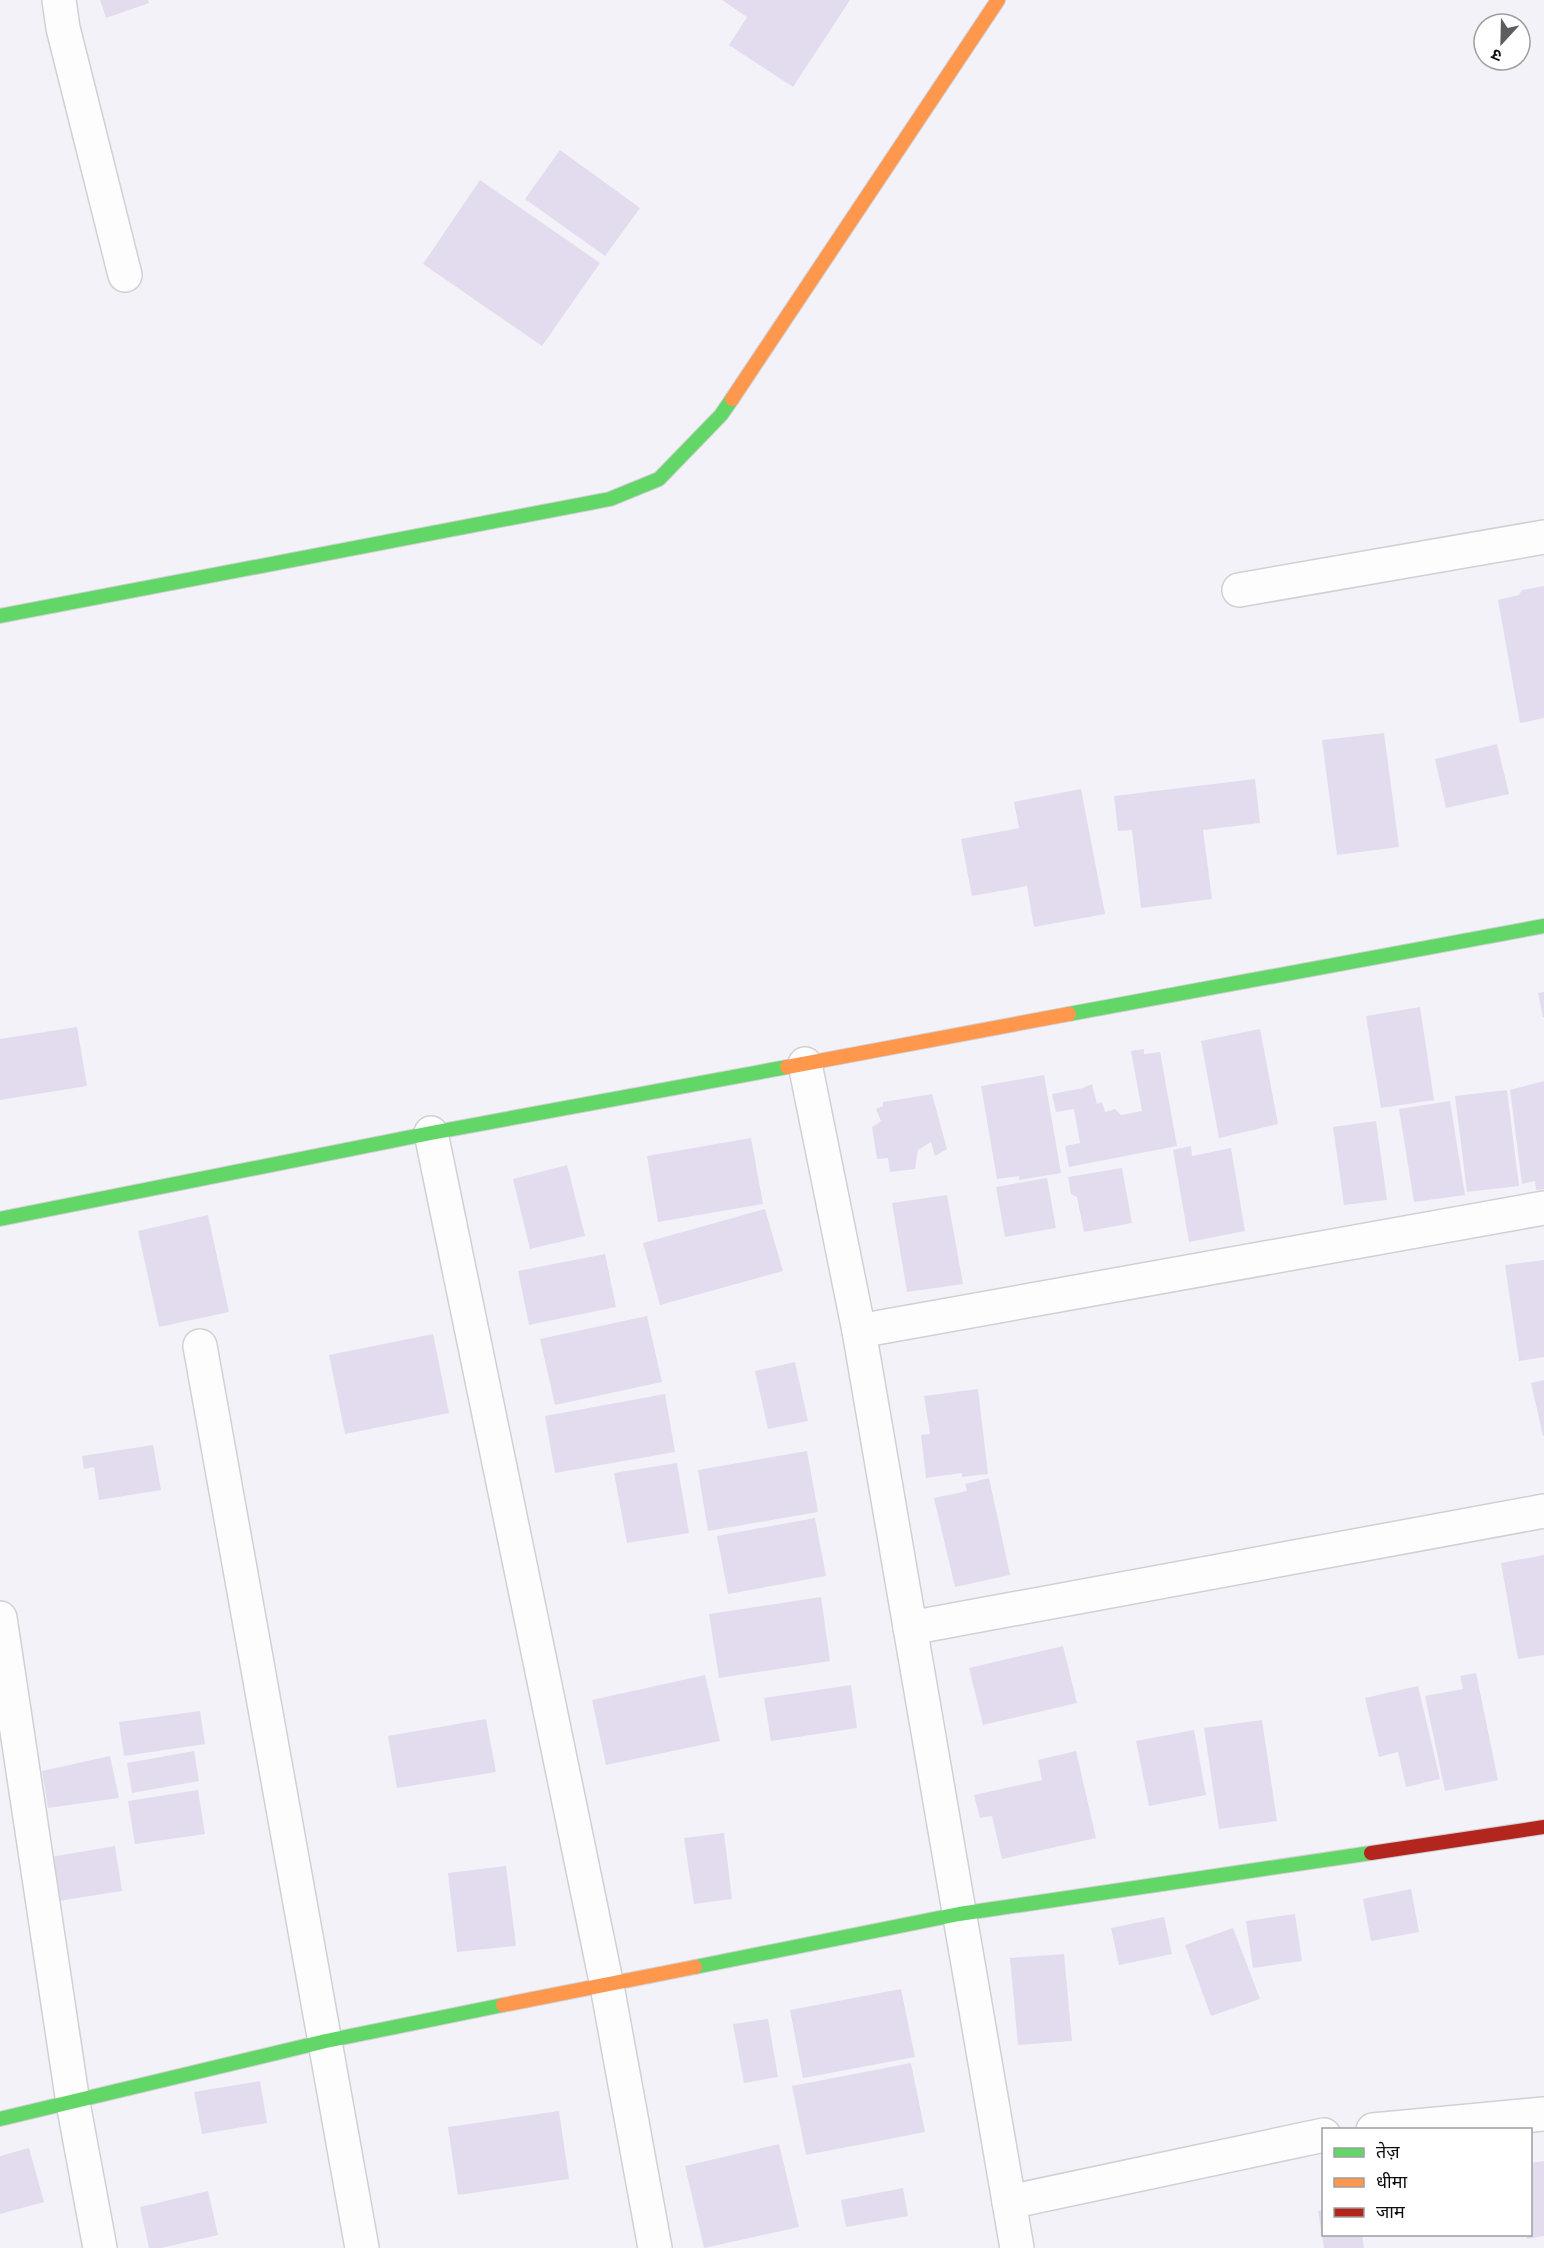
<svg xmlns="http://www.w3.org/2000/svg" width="1544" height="2248" viewBox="0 0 1544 2248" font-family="'Noto Sans','Noto Sans Devanagari',sans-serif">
<rect width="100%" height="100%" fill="#f3f2f8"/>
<!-- building -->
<g fill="#e3dcee">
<path d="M100,0H148L149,3L106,18Z"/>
<path d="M722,0H850L793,87L729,45L747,17Z"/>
<path d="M560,150L640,208L605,256L525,199Z"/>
<path d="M480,180L600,263L542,346L423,264Z"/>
<path d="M1544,586V718L1520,723L1498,600L1519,595L1522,590Z"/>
<path d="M1384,733L1399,847L1337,855L1322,740Z"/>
<path d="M1497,744L1509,794L1446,808L1435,759Z"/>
<path d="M1255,779L1260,823L1203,830L1212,899L1141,908L1132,830L1118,831L1114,796Z"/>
<path d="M1081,789L1105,914L1034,927L1027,886L972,896L961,839L1019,828L1014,802Z"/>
<path d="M1544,992V1017H1543L1538,993Z"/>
<path d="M1420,1007L1434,1100L1381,1108L1366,1016Z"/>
<path d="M77,1027L87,1086L0,1100V1039Z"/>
<path d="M1260,1029L1278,1124L1219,1138L1201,1041Z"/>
<path d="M1144,1049V1054L1160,1052L1177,1146L1069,1167L1065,1146L1080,1143L1074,1109L1056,1112L1052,1094L1083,1088L1092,1084L1097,1104L1102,1102L1105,1112L1115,1109L1121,1115L1142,1111L1131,1051Z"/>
<path d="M1044,1075L1061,1173L1019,1180V1176L997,1179L981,1086Z"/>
<path d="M1544,1081V1189L1536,1190L1535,1181L1522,1184L1510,1090Z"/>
<path d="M1507,1090L1519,1186L1467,1192L1455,1096Z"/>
<path d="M932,1094L947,1149L935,1156L931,1142L918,1150L915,1169L890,1172L888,1158L877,1159L872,1127L881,1121L876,1109L883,1106V1102Z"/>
<path d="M1450,1101L1465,1195L1414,1202L1399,1109Z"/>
<path d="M1376,1121L1387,1200L1344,1205L1333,1127Z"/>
<path d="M751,1138L763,1204L658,1222L647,1156Z"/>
<path d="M1191,1146L1192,1156L1231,1148L1245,1231L1189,1242L1173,1150Z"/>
<path d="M567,1165L585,1236L530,1249L513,1179Z"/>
<path d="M1122,1168L1132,1223L1084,1232L1077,1197L1071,1194L1068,1177Z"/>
<path d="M1047,1178L1056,1228L1005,1237L996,1187Z"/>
<path d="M947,1195L963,1284L907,1292L892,1203Z"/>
<path d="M765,1209L783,1271L660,1305L643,1243Z"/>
<path d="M208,1215L229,1312L159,1327L138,1231Z"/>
<path d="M605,1254L616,1307L529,1325L518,1271Z"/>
<path d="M1544,1260V1357L1519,1361L1505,1265Z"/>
<path d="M647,1316L662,1382L555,1405L540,1339Z"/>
<path d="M433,1334L449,1413L345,1434L329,1355Z"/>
<path d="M795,1362L808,1421L768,1429L755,1371Z"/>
<path d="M1544,1380V1436H1543L1531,1383Z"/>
<path d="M978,1389L988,1474L962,1477V1473L926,1478L921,1435L930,1434L924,1396Z"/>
<path d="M665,1394L675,1452L555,1473L545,1416Z"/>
<path d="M153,1445L161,1490L99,1500L94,1467L84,1469L82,1456Z"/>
<path d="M807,1451L818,1512L708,1531L698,1470Z"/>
<path d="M677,1463L689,1533L627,1543L614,1473Z"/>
<path d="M989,1478L1010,1575L955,1587L934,1498L967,1491L965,1484Z"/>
<path d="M815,1518L826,1576L728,1594L717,1536Z"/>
<path d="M1544,1555V1655L1518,1659L1501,1563Z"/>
<path d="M821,1597L830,1661L719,1678L709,1614Z"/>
<path d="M1063,1646L1077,1703L983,1725L969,1668Z"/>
<path d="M1476,1673L1498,1780L1445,1791L1425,1696L1463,1689L1460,1676Z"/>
<path d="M705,1675L720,1741L606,1765L592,1700Z"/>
<path d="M851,1685L857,1728L771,1741L764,1698Z"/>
<path d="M1418,1686L1440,1779L1406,1787L1398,1752L1379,1757L1365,1698Z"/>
<path d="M200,1711L205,1744L124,1756L119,1722Z"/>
<path d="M486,1719L496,1772L397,1788L388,1736Z"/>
<path d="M1262,1720L1277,1821L1219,1829L1204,1728Z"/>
<path d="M1194,1730L1206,1795L1149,1806L1136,1741Z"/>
<path d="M194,1751L199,1781L132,1793L127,1763Z"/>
<path d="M1076,1751L1096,1838L1002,1859L992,1816L980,1818L974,1795L1042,1780L1038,1760Z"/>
<path d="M110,1756L119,1798L48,1808L42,1771Z"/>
<path d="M198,1790L205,1834L135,1844L128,1801Z"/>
<path d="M724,1833L732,1899L694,1904L684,1838Z"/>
<path d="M115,1846L122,1891L52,1902L44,1858Z"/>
<path d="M506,1866L516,1946L457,1952L448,1873Z"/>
<path d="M1411,1889L1419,1932L1371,1941L1363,1899Z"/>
<path d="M1295,1914L1302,1961L1253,1968L1246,1921Z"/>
<path d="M1164,1917L1172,1954L1119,1965L1111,1928Z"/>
<path d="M1233,1928L1260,1999L1211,2016L1185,1945Z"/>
<path d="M1064,1954L1072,2041L1018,2045L1010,1958Z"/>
<path d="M901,1989L915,2057L803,2078L790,2010Z"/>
<path d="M768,2019L778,2077L744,2083L733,2024Z"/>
<path d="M911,2063L925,2132L806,2155L792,2086Z"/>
<path d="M260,2081L267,2123L202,2134L194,2092Z"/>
<path d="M559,2111L569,2179L458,2195L448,2127Z"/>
<path d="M779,2144L799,2227L704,2248L685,2166Z"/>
<path d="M29,2148L44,2202L0,2214V2156Z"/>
<path d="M1544,2161V2236L1527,2239L1526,2234H1530V2163Z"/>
<path d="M903,2188L908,2216L846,2227L841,2200Z"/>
<path d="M208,2191L218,2235L161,2248H149L140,2207Z"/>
<path d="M1324,2210V2234H1362L1364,2248H1324L1318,2211Z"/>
</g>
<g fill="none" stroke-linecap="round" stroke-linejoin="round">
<defs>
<g id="street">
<path d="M59,0L63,28L125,275"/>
<path d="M1239,590L1544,537"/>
<path d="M805,1064L859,1331L1017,2248"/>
<path d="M431,1133L607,1986L655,2248"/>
<path d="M859,1331L1544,1208"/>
<path d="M200,1346L362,2248"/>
<path d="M0,1618L73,2103L100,2248"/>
<path d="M910,1628L1544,1511"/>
<path d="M1373,2130L1544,2114"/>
<path d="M1009,2202L1324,2135"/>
</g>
<g id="fast">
<path d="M0,616L610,499L659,479L721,415L732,399"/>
<path d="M1069,1014L1544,926"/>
<path d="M0,1219L431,1133L787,1067"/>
<path d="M695,1967L959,1914L1371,1853"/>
<path d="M0,2119L326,2041L503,2005"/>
</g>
<g id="slow">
<path d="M732,399L998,0"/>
<path d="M787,1067L1069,1014"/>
<path d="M503,2005L695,1967"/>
</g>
<path id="jam" d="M1371,1853L1544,1827"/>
</defs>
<!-- street casing -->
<use href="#street" stroke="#d1d0d4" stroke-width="36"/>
<!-- fast casing -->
<use href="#fast" stroke="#d1d0d4" stroke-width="16"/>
<!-- slow casing -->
<use href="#slow" stroke="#d1d0d4" stroke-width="16"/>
<!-- jam casing -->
<use href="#jam" stroke="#d1d0d4" stroke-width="16"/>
<!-- street -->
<use href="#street" stroke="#fdfdfe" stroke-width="33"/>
<!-- fast -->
<use href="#fast" stroke="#63d668" stroke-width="14"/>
<!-- slow -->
<use href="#slow" stroke="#ff974d" stroke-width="14"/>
<!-- jam -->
<use href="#jam" stroke="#b3261e" stroke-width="14"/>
</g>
<!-- legend -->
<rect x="1322" y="2128" width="210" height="108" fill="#ffffff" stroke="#9e9e9f" stroke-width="1.5"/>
<rect x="1334" y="2148" width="30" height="9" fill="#63d668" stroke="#9e9e9f" stroke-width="1.5"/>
<text x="1376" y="2158" font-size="18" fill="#0c0c0f">तेज़</text>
<rect x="1334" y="2178" width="30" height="9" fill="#ff974d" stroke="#9e9e9f" stroke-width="1.5"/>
<text x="1376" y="2188" font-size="18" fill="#0c0c0f">धीमा</text>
<rect x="1334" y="2208" width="30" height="9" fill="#b3261e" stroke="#9e9e9f" stroke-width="1.5"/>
<text x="1376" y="2218" font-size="18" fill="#0c0c0f">जाम</text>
<!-- north arrow -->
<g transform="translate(1502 42) rotate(202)"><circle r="28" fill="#ffffff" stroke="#9e9e9f" stroke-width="1.5"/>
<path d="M0-4.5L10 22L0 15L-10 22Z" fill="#5d5c61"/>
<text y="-9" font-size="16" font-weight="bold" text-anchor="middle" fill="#0c0c0f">उ</text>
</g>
</svg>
